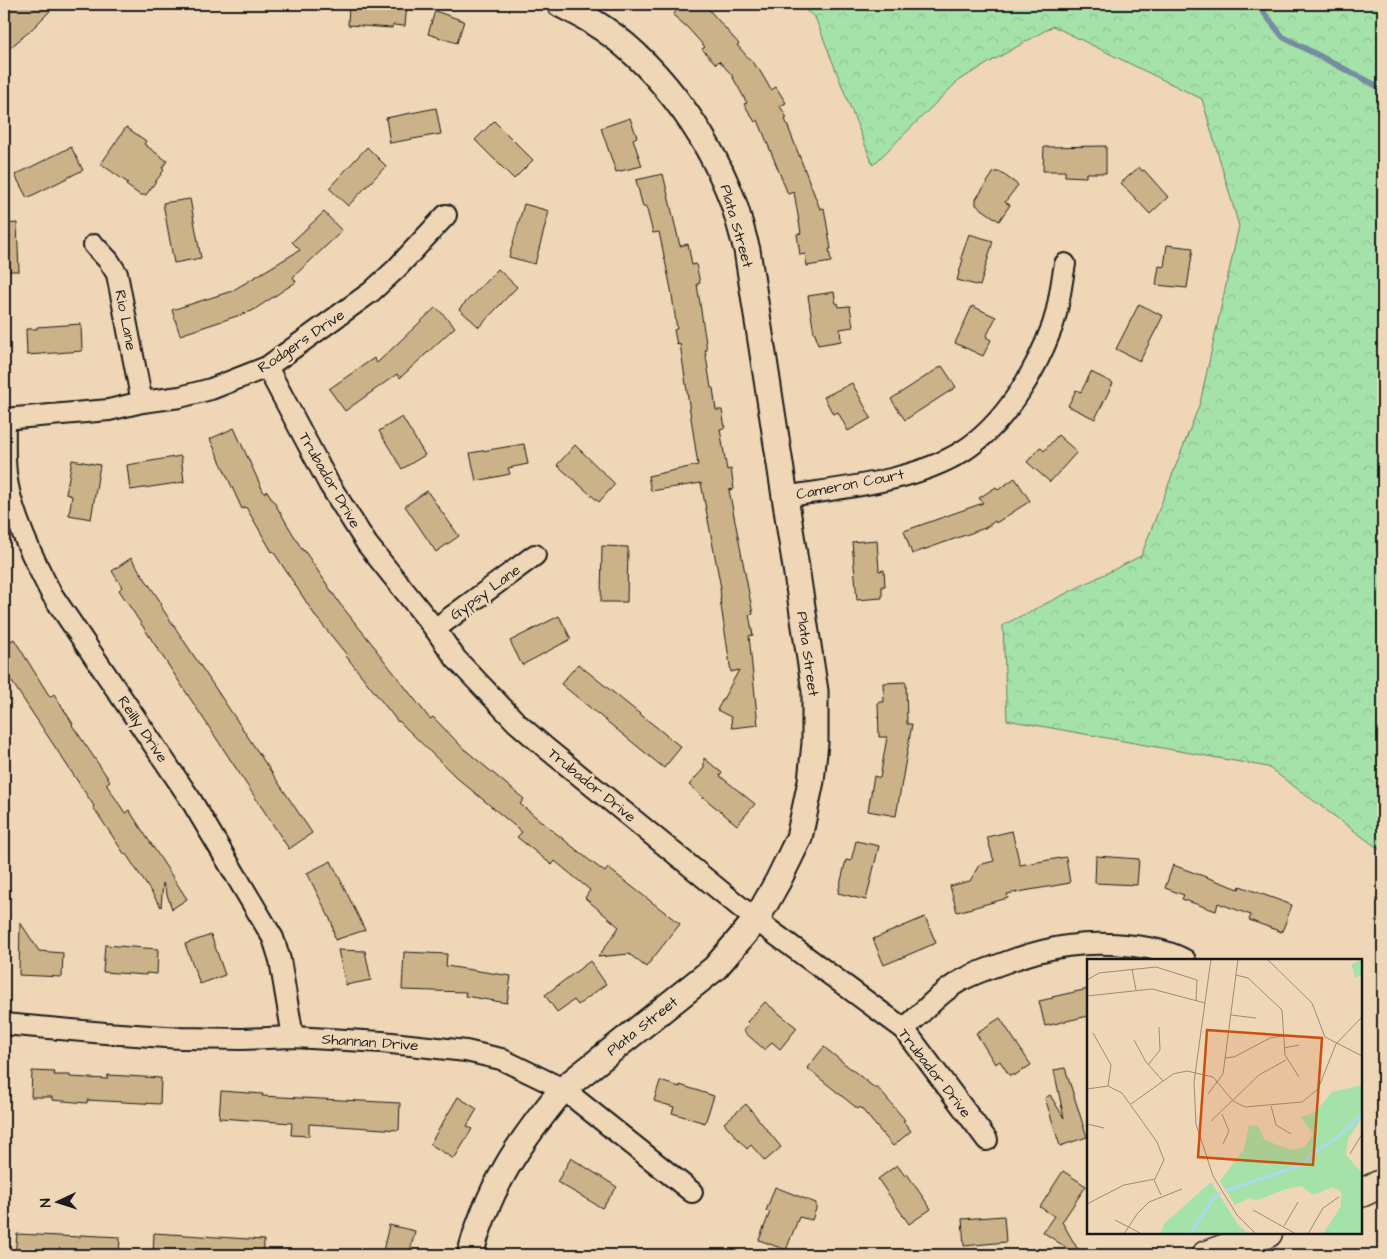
<svg xmlns="http://www.w3.org/2000/svg" width="1387" height="1259" viewBox="0 0 1387 1259" font-family="'Architects Daughter',sans-serif">
<defs>
<pattern id="forest-crowns" width="20" height="18" patternUnits="userSpaceOnUse" patternTransform="scale(1.25)"><rect width="20" height="18" fill="#a5e2a9"/><path d="M2 6a3 3 0 1 1 6 0M12 15a3 3 0 1 1 6 0" fill="none" stroke="#8dc191"/></pattern>
</defs>
<rect width="100%" height="100%" fill="#eed6b6"/>
<filter id="ink" filterUnits="userSpaceOnUse"><feTurbulence type="fractalNoise" baseFrequency=".02" numOctaves="2"/><feDisplacementMap in="SourceGraphic" scale="10" xChannelSelector="R" yChannelSelector="G"/><feConvolveMatrix kernelMatrix="1 2 1 2 8 2 1 2 1" color-interpolation-filters="sRGB"/></filter>
<g filter="url(#ink)">
<!-- forest -->
<path fill="url(#forest-crowns)" stroke="#607f62" d="M797,4H1383V852L1268,767L1007,720L1003,625L1141,556L1200,403L1239,226L1202,99L1053,26L959,80L873,165L815,17Z"/>
<g fill="none" stroke-linecap="round" stroke-linejoin="round">
<!-- stream -->
<path stroke="#748ca1" stroke-width="6" d="M1257,4L1283,37L1383,89"/>
</g>
<!-- building -->
<g fill="#cbb288" stroke="#1c1c1c">
<path d="M14,4H57L31,30L4,53V14Z"/>
<path d="M349,4H407L405,26L393,25L392,28L348,25Z"/>
<path d="M682,4H704L739,44L737,45L760,71L771,90L776,87L786,103L780,106L787,118L785,119L820,209L824,208L831,249H829L831,262L807,266L805,254L800,255L797,234L801,233L794,192L788,194L758,120L755,122L744,104L747,103L731,74L719,61L716,64L702,49L705,47L687,27L673,15Z"/>
<path d="M435,11L464,21L457,43L428,34Z"/>
<path d="M436,108L441,134L390,143L386,118Z"/>
<path d="M630,118L637,137L633,139L642,166L616,172L601,128Z"/>
<path d="M494,121L533,160L514,179L475,140Z"/>
<path d="M126,127L146,141L144,144L167,161L162,168L164,170L146,195H140L126,185L128,183L101,164Z"/>
<path d="M1106,146V173H1086V177L1065,176V171H1043L1044,147Z"/>
<path d="M71,147L83,170L27,198L15,175Z"/>
<path d="M367,147L386,166L348,206L329,188Z"/>
<path d="M1139,167L1142,171L1144,170L1168,197L1150,214L1121,183Z"/>
<path d="M994,172H1000L1018,185L1005,202L1010,205L999,221L976,205V199Z"/>
<path d="M663,174L680,246L688,244L692,265L696,264L700,283L697,284L707,350H705L711,388H713L716,410H722L725,428L720,429L727,470L731,469L734,489L729,490L753,614L749,615L753,635L749,636L758,725L732,728L731,717L717,710L739,670L731,672L720,599H721L720,588H721L701,483L651,491L648,476L698,465L680,344L677,345L674,330L677,329L671,289L659,232L653,233L646,206L643,207L636,180Z"/>
<path d="M190,199L201,258L174,263L163,203Z"/>
<path d="M524,204L549,211L535,264L509,257Z"/>
<path d="M324,212L342,231L293,277L296,282L252,311L180,335L172,310L232,291L300,250L292,242Z"/>
<path d="M17,223L19,271H4V224Z"/>
<path d="M969,234L993,241L980,286L957,280L963,259L961,258Z"/>
<path d="M1167,245L1193,248L1187,288L1156,285L1159,266L1164,267Z"/>
<path d="M498,269L517,287L479,327L459,309Z"/>
<path d="M834,292L836,304L838,303L839,307L850,306L853,327L840,329L841,341L818,345L815,333H814L808,296Z"/>
<path d="M1139,304L1163,316L1140,361L1116,349Z"/>
<path d="M972,306L996,317L986,337L991,340L983,356L955,343Z"/>
<path d="M436,307L455,327L400,378L397,374L345,411L329,389L374,358L377,363Z"/>
<path d="M81,324L82,351L27,355L26,329H37V327Z"/>
<path d="M942,366L956,387L905,420L891,399Z"/>
<path d="M1091,372L1113,383L1095,419L1068,406L1076,390L1081,392Z"/>
<path d="M852,383L871,418L848,431L838,412L833,414L824,397Z"/>
<path d="M402,417L425,455L402,469L379,431Z"/>
<path d="M234,428L264,493L267,491L274,502L303,551L304,550L340,604L377,650H376L430,719L433,717L463,748L524,799L520,804L589,860L605,872L608,868L680,924L646,967L629,954L598,957L619,927L585,898L590,890L555,861L552,865L517,837L522,832L457,778L399,721L398,722L346,656L347,655L316,617L273,551L272,552L246,507L242,509L210,439Z"/>
<path d="M1058,435L1077,452L1050,482L1027,462L1040,447L1044,451Z"/>
<path d="M524,444L528,464L508,468L510,474L476,481L470,453Z"/>
<path d="M575,445L615,484L599,502L557,465Z"/>
<path d="M181,456L184,482L130,490L127,465Z"/>
<path d="M72,460L100,465L91,519L69,515L72,496L66,494Z"/>
<path d="M1015,478L1030,501L996,523L995,521L985,528L912,554L904,531L983,503L979,498L996,487L998,490Z"/>
<path d="M427,491L459,536L436,552L405,506Z"/>
<path d="M877,540L879,571L884,570L885,586H882V598L857,600L852,542Z"/>
<path d="M602,546L628,547L627,602H601Z"/>
<path d="M131,558L162,604L160,605L312,833L289,849L119,590L122,587L112,571Z"/>
<path d="M559,616L571,639L522,665L510,641Z"/>
<path d="M14,639L50,697L54,694L73,724L72,725L110,781L106,784L125,813L129,810L187,899L172,909L163,883L161,907L126,854L125,855L93,807L94,806L12,682L10,683L4,674V645Z"/>
<path d="M578,664L681,747L664,768L561,684Z"/>
<path d="M906,682L907,724H912L896,816L868,811L874,776L880,778L887,737H879L878,702H884L883,683Z"/>
<path d="M704,758L722,773L720,776L755,804L737,825L703,797L702,799L703,797L689,785L704,768Z"/>
<path d="M1012,831L1020,865L1066,857L1070,883L1007,894L1008,898L957,912L950,886L970,881L979,865L994,861L987,837Z"/>
<path d="M856,841L879,846L866,900L838,893L846,860L851,861Z"/>
<path d="M1096,856L1139,859L1137,885L1095,883Z"/>
<path d="M331,861L365,930L335,940L332,923L307,873Z"/>
<path d="M1173,865L1239,889L1240,886L1292,905L1282,932L1249,920L1251,915L1218,903L1216,911L1182,899L1184,895L1165,888Z"/>
<path d="M925,917L936,943L884,965L873,939Z"/>
<path d="M20,922L39,951L63,953L62,977L19,975Z"/>
<path d="M211,935L225,975L200,984L185,944Z"/>
<path d="M105,945L158,949L157,974L146,973V975L103,972Z"/>
<path d="M338,950L365,951L371,980L346,985Z"/>
<path d="M404,952L447,954L446,966L511,976L507,1003L465,996L466,992L402,990Z"/>
<path d="M590,961L606,984L578,1005L574,1000L557,1012L545,995Z"/>
<path d="M1088,989V1016L1045,1026L1039,1001L1053,998L1052,997Z"/>
<path d="M765,1002L797,1028L780,1049L772,1042L765,1050L743,1031L749,1024L747,1022Z"/>
<path d="M1000,1018L1031,1065L1015,1075H1009L1000,1061L995,1064L976,1033Z"/>
<path d="M824,1047L876,1089L877,1087L905,1120L903,1121L911,1131L893,1146L860,1107L858,1109L807,1068Z"/>
<path d="M1065,1068L1087,1137L1060,1146L1045,1098L1050,1095L1064,1118L1054,1070Z"/>
<path d="M32,1071L55,1072L54,1075H70V1077L107,1079L108,1075L161,1078L160,1104L87,1100V1103L52,1100V1097H31Z"/>
<path d="M660,1081L680,1087V1085L714,1096L705,1123L672,1113L674,1107L654,1101Z"/>
<path d="M221,1091L263,1094L262,1096L400,1103L399,1130L309,1124V1136L291,1135L292,1123L219,1118Z"/>
<path d="M458,1097L477,1109L467,1126L472,1129L454,1159L430,1144Z"/>
<path d="M746,1104L781,1147L765,1161L751,1145L747,1149L724,1123Z"/>
<path d="M571,1158L617,1187L602,1208L557,1182Z"/>
<path d="M897,1165L905,1176L907,1174L931,1209L909,1224L878,1179Z"/>
<path d="M1063,1171L1086,1186L1062,1222L1081,1255H1077L1043,1232L1054,1216L1040,1207Z"/>
<path d="M775,1187L816,1203V1209L812,1220L799,1217L786,1250L759,1240L770,1212L766,1211Z"/>
<path d="M1004,1216L1006,1242L964,1246L962,1219Z"/>
<path d="M389,1225L415,1231L409,1255H382Z"/>
<path d="M154,1233L264,1240L263,1255H153Z"/>
<path d="M17,1234L80,1237V1235L120,1237L119,1255H15Z"/>
</g>
<g fill="none" stroke-linecap="round" stroke-linejoin="round">
<defs>
<g id="minor">
<path d="M94,245L109,261L117,274L142,402"/>
<path d="M267,367L329,484L367,544L435,629L456,659L517,723L546,748L756,920L904,1029L987,1140"/>
<path d="M4,419L109,410L142,402L180,397L211,389L267,367L371,292L396,269L446,215"/>
<path d="M5,419C5,437 4,455 6,473C10,512 33,558 51,593L191,800L273,938L280,960L293,1037"/>
<path d="M784,497C840,488 914,482 963,451C1004,425 1035,373 1052,327C1059,309 1061,284 1065,264"/>
<path d="M435,629L535,555"/>
<path d="M4,1024L105,1033L181,1038L242,1039L293,1037L382,1042L466,1051L501,1059L563,1089L692,1192"/>
<path d="M904,1029C922,1013 940,992 962,980C975,973 990,968 1004,963C1049,946 1086,940 1134,946C1152,948 1169,951 1185,960"/>
</g>
<path id="tertiary" d="M470,1255C487,1189 520,1141 563,1089L715,968L756,920L778,881L799,838L811,781L815,743V691L747,250C742,233 738,215 732,199C707,133 654,59 593,22C583,15 571,10 560,4"/>
<g id="secondary">
<path d="M1361,1193L1383,1183"/>
<path d="M1206,1255L1268,1233"/>
</g>
</defs>
<!-- minor casing -->
<use href="#minor" stroke="#1c1c1c" stroke-width="24"/>
<!-- tertiary casing -->
<use href="#tertiary" stroke="#1c1c1c" stroke-width="29"/>
<!-- secondary casing -->
<use href="#secondary" stroke="#1c1c1c" stroke-width="31"/>
<!-- minor -->
<use href="#minor" stroke="#eed6b6" stroke-width="20"/>
<!-- tertiary -->
<use href="#tertiary" stroke="#eed6b6" stroke-width="25"/>
<!-- secondary -->
<use href="#secondary" stroke="#eed6b6" stroke-width="28"/>
</g>
</g>
<g text-anchor="middle" stroke-width="5" stroke-linejoin="round" paint-order="stroke">
<!-- street labels -->
<g font-size="15" fill="#1c1c1c" stroke="#eed6b6">
<text transform="translate(737 226) rotate(74)" y="5">Plata Street</text>
<text transform="translate(126 320) rotate(79)" y="5">Rio Lane</text>
<text transform="translate(301 341) rotate(-34)" y="5">Rodgers Drive</text>
<text transform="translate(330 480) rotate(60)" y="5">Trubador Drive</text>
<text transform="translate(850 484) rotate(-11)" y="5">Cameron Court</text>
<text transform="translate(485 592) rotate(-36)" y="5">Gypsy Lane</text>
<text transform="translate(808 654) rotate(82)" y="5">Plata Street</text>
<text transform="translate(143 729) rotate(56)" y="5">Reilly Drive</text>
<text transform="translate(592 785) rotate(39)" y="5">Trubador Drive</text>
<text transform="translate(642 1026) rotate(-38)" y="5">Plata Street</text>
<text transform="translate(370 1042) rotate(4)" y="5">Shannan Drive</text>
<text transform="translate(935 1073) rotate(52)" y="5">Trubador Drive</text>
</g>
</g>
<!-- overview -->
<g transform="translate(1087 959)">
<rect width="275" height="275" fill="#eed6b6"/>
<path d="M275,0V15L269,19L264,6ZM275,126V159L261,180L259,196L275,214V275H236L254,247V233L246,228L226,236L214,227L199,230L169,242L162,239L148,246L133,222L157,190L162,166L171,167L177,180L190,186L206,191L218,188L226,175L214,158L228,153L245,133ZM124,223L150,264L161,275H73L77,265Z" fill="#a5e2a9"/>
<path fill="none" stroke="#afd6f9" stroke-width="2.5" d="M138,232L217,205L223,196L251,178L275,155M103,275L127,238L134,234"/>
<path fill="none" stroke="#9a8c78" stroke-width="1" d="M124,0L107,123L109,165L126,217L150,256L169,275M180,0L225,44L238,78L275,97M45,10L49,31M149,16L161,19L195,51L198,96L212,118M0,21L12,14L69,8L110,21L109,42M0,37L65,30L118,44M144,56L169,59M6,74L24,106L21,127M47,81L59,103L76,122M197,89L212,86M138,99L147,98L183,79L196,77M61,106L73,91L72,68M0,130L21,127L35,134L70,183L77,201L68,220L37,226L0,245M121,135L136,115L151,0M44,145L86,115L100,112L126,118L146,142L158,148L215,143L231,130L249,85L275,58M184,147L189,166L204,175M135,155L142,172L136,185M124,162L172,116L199,101M0,165L17,169M263,195L275,175M67,221L74,236M166,251L209,275M28,261L53,274M197,267L211,243M37,275L50,255L62,243L95,230M221,275L236,249L252,238"/>
<path fill="#c9500e" fill-opacity="0.15" stroke="#c9500e" stroke-width="2.5" d="M120,71L235,79L226,206L111,198Z"/>
<rect width="275" height="275" fill="none" stroke="#1c1c1c" stroke-width="2.5"/>
</g>
<!-- margin -->
<rect width="1387" height="1259" fill="none" stroke="#eed6b6" stroke-width="20"/>
<rect x="10" y="10" width="1367" height="1239" fill="none" stroke="#1c1c1c" stroke-width="2" filter="url(#ink)"/>
<!-- north arrow -->
<g transform="translate(58 1202) rotate(266)" stroke="#eed6b6" stroke-width="4" paint-order="stroke">
<path d="M0-4L9 19L0 12L-9 19Z" fill="#1c1c1c"/>
<text y="-8" font-size="14" font-weight="bold" text-anchor="middle" fill="#1c1c1c">N</text>
</g>
</svg>
